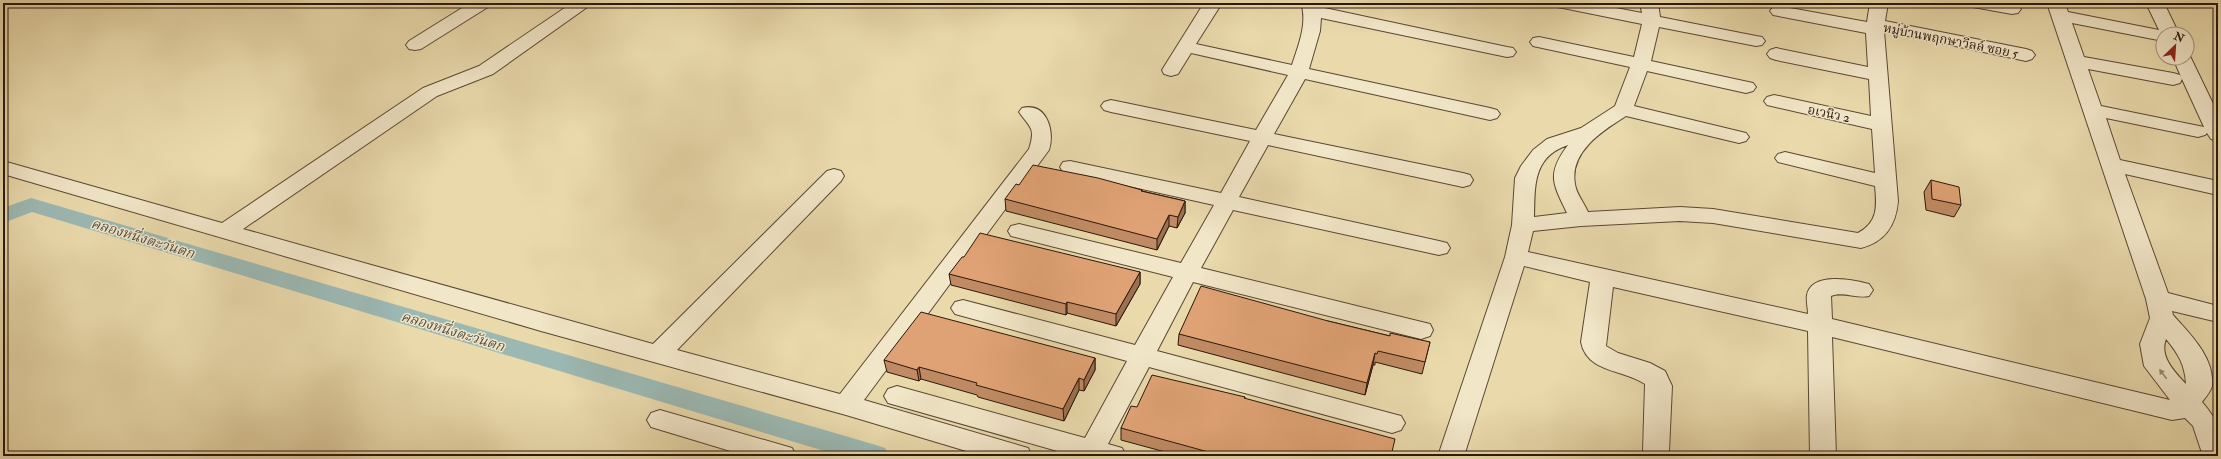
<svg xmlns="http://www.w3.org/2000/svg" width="2221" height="459" viewBox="0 0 2221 459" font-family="'IM FELL Double Pica','Noto Serif Thai',serif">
<rect width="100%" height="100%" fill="#e9d9ab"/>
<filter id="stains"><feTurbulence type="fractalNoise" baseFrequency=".005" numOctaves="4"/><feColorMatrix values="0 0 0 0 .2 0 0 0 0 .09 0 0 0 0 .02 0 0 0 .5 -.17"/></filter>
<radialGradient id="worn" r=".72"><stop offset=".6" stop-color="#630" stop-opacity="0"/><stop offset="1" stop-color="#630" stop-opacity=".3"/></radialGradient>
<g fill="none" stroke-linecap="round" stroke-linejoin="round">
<!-- canal -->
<path fill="#9bb8b3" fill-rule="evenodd" d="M31,198L876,445L885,448L889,456H841L32,212L3,223V208Z"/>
<defs>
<g id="minor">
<path d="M470,3H491L488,7L421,49L415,50L409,49L406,45L409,41Z"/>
<path d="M572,3H593L493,74L437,96L243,229L653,344L827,171L834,169L841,171L844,176L841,181L677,350L840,394L1029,149C1036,127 1030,128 1019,112L1022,108C1047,102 1055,131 1049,150L864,400L1028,448L1032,456H983L846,415L541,331L3,174V161L222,223L423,88L479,66Z"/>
<path d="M1204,3H1222L1196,44L1292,65C1298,46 1308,23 1301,3H1319L1320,7L1507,47L1513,48L1516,52L1513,56L1507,57L1321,18L1320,31L1309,69L1490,108L1497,110L1500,114L1497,118L1490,120L1305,79L1274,134L1463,173L1470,175L1473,180L1470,185L1463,187L1268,145L1239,197L1439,241L1447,243L1450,248L1447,253L1439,255L1233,210L1201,268L1430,324L1433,330L1430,336L1421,339L1193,282L1157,351L1401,416L1405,423L1401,430L1392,433L1149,367L1108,444L1122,448L1126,456H1075L888,403L884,396L888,389L897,386L1085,438L1127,361L955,314L951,308L955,302L963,300L1135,345L1173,277L1011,236L1008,231L1011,226L1019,224L1181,263L1214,205L1070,173L1063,172L1060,167L1063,162L1070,161L1221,193L1250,141L1111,112L1104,110L1101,106L1104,102L1111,100L1256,130L1288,75L1191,53L1178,74L1171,76L1164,74L1162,70Z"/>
<path d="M1554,3H1590L1642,13L1640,3H1658L1660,17L1756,36L1762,37L1765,41L1762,45L1756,46L1659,27L1651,61L1753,83L1756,87L1753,91L1746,93L1647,71L1634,106L1746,133L1749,137L1746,141L1739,143L1626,116C1604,130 1569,151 1575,184C1576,193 1584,203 1588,212L1680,207L1713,209L1858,233C1878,222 1877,207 1875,186L1778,162L1775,158L1778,154L1785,152L1875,173L1872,129L1767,105L1764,101L1767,97L1774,95L1871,116L1869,79L1776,60L1770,58L1767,54L1770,50L1776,48L1868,67L1866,33L1773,15L1770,11L1773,7L1779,6L1867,22L1870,3H1888L1885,21L2026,49L2032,51L2035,55L2032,59L2026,61L1884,31L1898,201C1896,225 1885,242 1861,248L1713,223L1680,221L1581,226L1533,231L1528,252L1808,314C1808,308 1806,301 1807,295C1812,271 1854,280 1869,284L1873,290L1869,296C1856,299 1843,291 1831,296L1832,319L2170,400L2144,366L2140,344L2150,318L2146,299L2047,3H2065L2068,12L2159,30L2146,3H2164L2179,34H2163V39L2158,40L2072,23L2084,57L2173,73L2180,75L2182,79L2173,58H2187L2189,54L2218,114V141L2211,139L2207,133L2205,135L2198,137L2106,118L2120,160L2218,181V195L2125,174L2168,293L2218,306V322L2172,311L2173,315C2190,334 2215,358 2212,386C2211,391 2205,398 2202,402C2221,424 2218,429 2218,456H2203L2193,426L2185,418L2172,420L1832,337L1836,456H1810L1808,331L1613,287L1606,346L1618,353L1650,363L1665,371L1672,386L1669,451L1667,456H1645L1643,451L1645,384C1623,369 1587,373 1581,342L1590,282L1524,266L1464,456H1438L1505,257L1512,225L1515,178L1521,166L1533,150L1547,139L1581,128L1615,106L1630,67L1533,46L1530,42L1533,38L1539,37L1634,57L1642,24L1563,8L1557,7ZM2088,69L2173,85L2180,83L2182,79L2204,127L2101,106ZM1568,145C1546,174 1553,184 1567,213L1534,217C1535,187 1532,157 1568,145ZM2166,339C2178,353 2185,365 2186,384C2175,372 2159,357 2166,339Z"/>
<path d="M1970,3H2008L2018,5L2021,9L2018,13L2012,14L1973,7Z"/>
<path d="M660,410L792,448L796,456H747L651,427L647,420L651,413Z"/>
</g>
</defs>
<!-- minor casing -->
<use href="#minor" stroke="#5a4833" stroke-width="2"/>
<!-- minor -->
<use href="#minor" fill="#f1e6c8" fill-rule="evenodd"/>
</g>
<!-- wall -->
<g fill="#c08b64" stroke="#2b170b">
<path d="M1931,180L1961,205L1954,217L1926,210L1924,192Z"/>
<path d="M1019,185L1142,190V191L1185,201V213L1177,228L1169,226L1157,250L1006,211L1005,199Z"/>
<path d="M1140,272V284L1116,326L1067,313L1066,315L951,285L949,274Z"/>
<path d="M1328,321L1390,336L1430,342L1422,374L1375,362V365H1373L1365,395L1178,345L1179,334Z"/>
<path d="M1095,358V370L1084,391L1079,390L1064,421L978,397L977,395L921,379L919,381L887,372L884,360Z"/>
<path d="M1245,397V399L1391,456H1180L1121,440V428L1137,407Z"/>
</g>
<!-- shaded-wall -->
<g fill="#9c7151" stroke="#2b170b">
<path d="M1185,201V213L1177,228L1178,217Z"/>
<path d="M1169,215V226L1157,250V239Z"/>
<path d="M1140,272V284L1116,326V314Z"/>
<path d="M1067,302V313L1066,315V304Z"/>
<path d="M1375,353L1373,365L1365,395L1367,383Z"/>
<path d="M1095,358V370L1084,391V380Z"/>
<path d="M919,367L921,379L919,381L917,370Z"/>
<path d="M1079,378V390L1064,421L1063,409Z"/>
</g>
<!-- building -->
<g fill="#dfa274" stroke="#2b170b">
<path d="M1033,165L1098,178L1142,190L1141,191L1185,201L1178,217L1169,215L1157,239L1005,199L1016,184L1019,185Z"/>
<path d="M1931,180L1959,187L1961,205L1932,199Z"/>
<path d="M980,233L1140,272L1116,314L1067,302L1066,304L949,274L962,257H964Z"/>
<path d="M1201,286L1328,321L1390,336V333L1430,342L1425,362L1378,351L1377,354L1375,353L1367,383L1179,334Z"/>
<path d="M921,312L1095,358L1084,380L1079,378L1063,409L976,385L977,383L919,367L917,370L884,360Z"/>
<path d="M1152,375L1245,397L1244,398L1395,439L1391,456H1223L1121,428L1131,406L1137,407Z"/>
</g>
<!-- one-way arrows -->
<defs><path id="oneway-solid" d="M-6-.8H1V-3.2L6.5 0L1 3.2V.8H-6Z"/></defs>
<use fill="#988973" href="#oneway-solid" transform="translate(2163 374) rotate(-127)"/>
<g text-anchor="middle" stroke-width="3" stroke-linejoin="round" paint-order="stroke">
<!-- street labels -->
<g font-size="13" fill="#2b170b" stroke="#f1e6c8">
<text transform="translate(1951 40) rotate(11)" y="5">หมู่บ้านพฤกษาวิลล์ ซอย 5</text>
<text transform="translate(1829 113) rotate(12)" y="5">อเวนิว 2</text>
</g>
<!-- water labels -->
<g font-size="14" font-style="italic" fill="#524f46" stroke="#f1e6c8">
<text transform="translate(143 238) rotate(17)" y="5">คลองหนึ่งตะวันตก</text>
<text transform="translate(453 331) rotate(17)" y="5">คลองหนึ่งตะวันตก</text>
</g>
</g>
<!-- margin -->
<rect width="2221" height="459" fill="none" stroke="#e9d9ab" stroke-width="16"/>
<rect x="4" y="4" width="2213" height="451" fill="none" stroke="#2b170b" stroke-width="2"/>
<rect x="8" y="8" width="2205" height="443" fill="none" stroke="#2b170b"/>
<!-- north arrow -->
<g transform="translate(2175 46) rotate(25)"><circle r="19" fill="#f1e6c8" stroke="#a2937c"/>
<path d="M0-3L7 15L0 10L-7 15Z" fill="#8f2418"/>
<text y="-6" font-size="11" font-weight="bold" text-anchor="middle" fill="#2b170b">N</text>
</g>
<rect width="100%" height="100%" filter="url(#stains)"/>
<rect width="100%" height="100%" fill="url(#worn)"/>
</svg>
